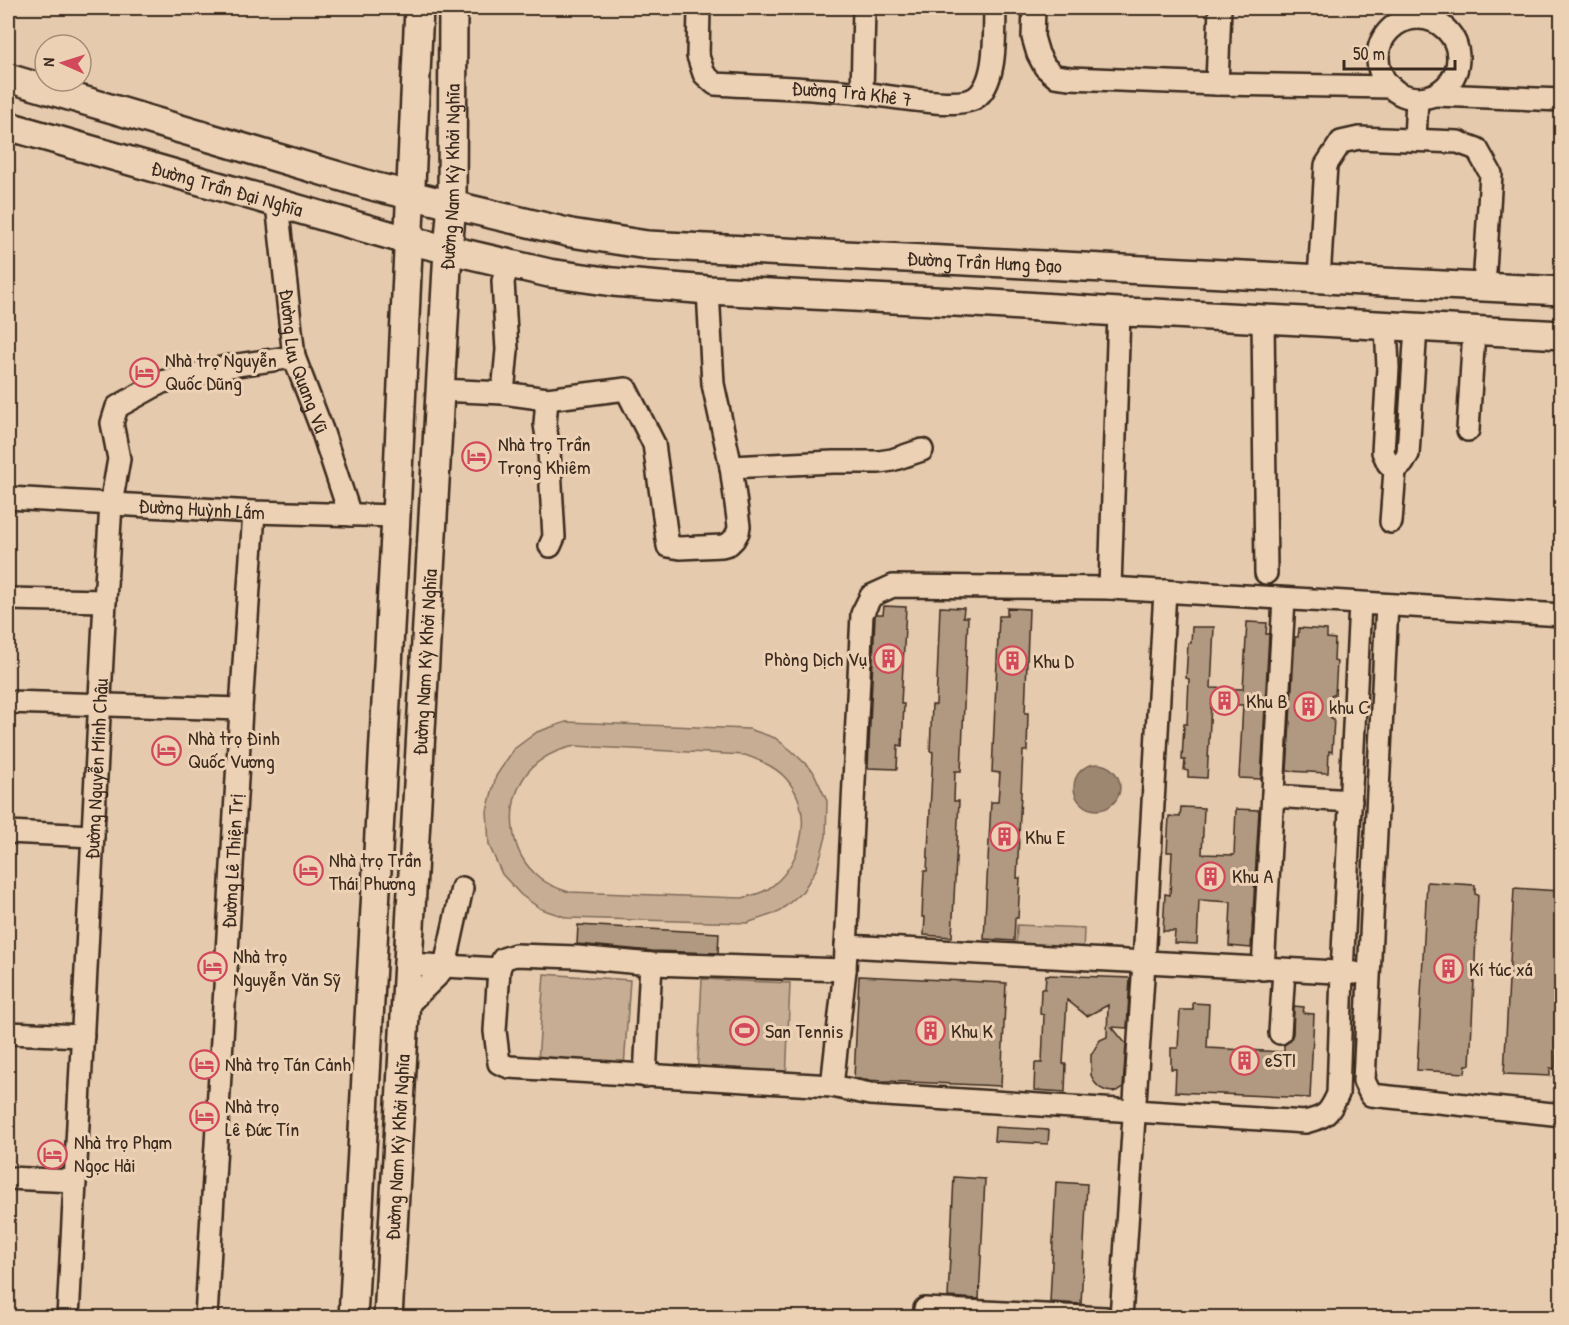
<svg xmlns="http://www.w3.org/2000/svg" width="1569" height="1325" viewBox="0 0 1569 1325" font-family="'Patrick Hand',sans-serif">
<rect width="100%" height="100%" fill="#e5caae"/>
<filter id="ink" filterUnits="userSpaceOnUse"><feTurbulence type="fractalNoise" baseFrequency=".0167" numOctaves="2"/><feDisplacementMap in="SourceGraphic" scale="12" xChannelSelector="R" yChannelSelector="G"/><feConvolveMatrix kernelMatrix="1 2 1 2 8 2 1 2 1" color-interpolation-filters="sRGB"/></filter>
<g filter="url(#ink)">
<!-- green -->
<g fill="#c6ad94" stroke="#806c59" stroke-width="1.5" fill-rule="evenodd">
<path d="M566,722L749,729L775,738L792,751L813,771L827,801L826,837L817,868L803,891L779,912L747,923L568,918L541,909L521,895L502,874L489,845L487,811L496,776L514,749L537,732ZM575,746L745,755C762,761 781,769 791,785C814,817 800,868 768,889C760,894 751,896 742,898L569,892C559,889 548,885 540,878C508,853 504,805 527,773C539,758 556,750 575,746Z"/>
<path d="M1017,925L1084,928L1083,953L1016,949Z"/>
<path d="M544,974L630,980L624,1068L538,1062Z"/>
<path d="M702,979L790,983L786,1082L697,1078Z"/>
</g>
<!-- water -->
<circle fill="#9d8771" stroke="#766250" stroke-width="1.5" cx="1097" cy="787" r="23"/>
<!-- building -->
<g fill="#b19981" stroke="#3b2a1e" stroke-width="1.5">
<path d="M884,606L906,607L901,704H904L902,746L898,745L897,769L868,768L875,616L876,614H883Z"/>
<path d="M940,607L964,608L963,617H968L961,771H955L954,801H959L952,937L924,935L925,917H922L924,871H927L933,752L930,751L932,705H936Z"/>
<path d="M1007,608L1029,609L1025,713H1028L1027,751H1023L1017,878H1020L1018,918H1015L1014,941L984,939L991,802H998L1000,773L992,772L999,616H1007Z"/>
<path d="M1247,622L1267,623L1266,634H1269L1261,779L1239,778L1243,705L1211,704L1207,778L1188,777V771L1184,770L1185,760H1182L1184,724H1187L1189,679L1186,678L1188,643H1191L1192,627H1214L1211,688L1243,689Z"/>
<path d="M1299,628L1327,630V638L1335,639L1334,661L1337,662L1335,695H1331V718L1334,719L1332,752L1329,751L1328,773L1287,771L1295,637H1298Z"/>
<path d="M1181,807L1204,808L1202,854L1234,855L1236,809L1259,810L1251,948L1229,946L1231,902L1199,900L1197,944L1174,943L1175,931H1163L1165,894L1170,895L1172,852H1167L1169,816L1180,817Z"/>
<path d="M1427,882L1475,885V894L1478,895L1470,1065H1466L1465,1073L1417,1070Z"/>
<path d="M1514,888L1560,891L1559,899H1562V956L1555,1069L1550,1068V1076L1504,1074Z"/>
<path d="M578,925L719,933L718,953L652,951L577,944Z"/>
<path d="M1046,975L1130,978L1127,1028L1112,1027L1126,1044L1123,1087L1119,1090L1113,1092L1106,1091L1100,1088L1095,1083L1091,1075V1055L1100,1040L1107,1037L1108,1005L1087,1016L1067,1000L1063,1064H1066L1065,1092L1034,1090L1035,1063H1042L1044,1015L1040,1014L1041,989H1045Z"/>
<path d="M859,976L1006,983L1001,1086L863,1080L854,1078Z"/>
<path d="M1193,1003L1209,1004L1207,1048L1284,1052V1045L1290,1041L1293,1034L1294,1006L1304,1007L1303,1013L1314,1014L1310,1098L1175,1092L1176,1069H1171V1048H1178L1180,1010H1193Z"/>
<path d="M995,1127L1049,1130L1048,1144L994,1141Z"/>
<path d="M954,1177L985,1179L979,1299L948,1297Z"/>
<path d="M1056,1182L1087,1184L1081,1304L1050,1302Z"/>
</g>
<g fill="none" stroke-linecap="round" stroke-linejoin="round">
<defs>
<g id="minor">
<path id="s1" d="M699,8L698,56L704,74L715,84C764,87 813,88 861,93C885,95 957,110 975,98C998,83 994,32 995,8"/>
<path d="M1034,8L1033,37L1038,54L1045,67L1055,76L1070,78L1217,84L1391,87"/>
<circle cx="1418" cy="58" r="40"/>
<path d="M1217,84L1220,8"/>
<path d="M862,93L864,8"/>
<path d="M1436,95L1562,100"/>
<path d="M1415,140L1417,98"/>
<path id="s2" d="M277,204L294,357L322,430L350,515"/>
<path d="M1319,279L1326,165L1341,142L1359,138L1458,142L1477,149L1491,174L1484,287"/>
<path d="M1263,319L1266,573"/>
<path d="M1386,325L1388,368L1383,452L1388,463L1395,470"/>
<path d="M440,390L503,393L547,399L626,389L654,444L668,546L680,548L722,546L729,544L734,539L738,532L739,526L731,467L713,384L708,290"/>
<path d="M503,393L507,350L503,281L509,265"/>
<path d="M547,399L545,424L549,451L554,537L550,546"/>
<path d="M1468,430L1474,330"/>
<path d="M731,467L833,462H879L892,460L922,450"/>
<path id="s3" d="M8,498L254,512L396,516"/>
<path d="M1391,522L1395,470L1403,463L1408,454L1416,327"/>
<path d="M1110,588L1119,312"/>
<path d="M8,599L105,601"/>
<path d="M1360,603L1342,973L1338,1094C1329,1114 1326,1117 1305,1122L870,1094L832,1086L845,970L862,614L871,596L893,586L1110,588L1562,615"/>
<path d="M1387,605L1364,1081L1371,1095L1562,1115"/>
<path d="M8,702L241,709"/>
<path d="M1273,796L1351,801"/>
<path d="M8,832L93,836"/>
<path d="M846,946L1355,973"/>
<path d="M408,964L499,969"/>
<path d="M1263,969L1284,599"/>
<path d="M405,1007L436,977L445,966L462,888"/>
<path d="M8,1033L83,1036"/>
<path d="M1280,1033L1284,970"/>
<path d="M645,1076L651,964"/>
<path d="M832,1086L509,1067L499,1063L495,1031L499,969L503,959L515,955L577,957L651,964L845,970"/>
<path d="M8,1178L75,1181"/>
<path d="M925,1309L1105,1318"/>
<path id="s4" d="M68,1318L105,601L111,504L119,459L112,423L117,407L162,382L230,366L294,357"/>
<path id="s5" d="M206,1318L241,709L254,512"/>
<path d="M1121,1318L1144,962L1165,591"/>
</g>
<g id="major">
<path id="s6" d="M8,78L376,187L571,233L647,245L1562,291"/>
<path id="s7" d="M8,126L403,239L549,273L613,282L708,290L975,303L1119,312L1154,313L1562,335"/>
<path d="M353,1318L396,516L419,8"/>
<path id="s8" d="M388,1318L448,250L452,204L453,8"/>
</g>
</defs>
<!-- minor casing -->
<use href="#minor" stroke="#3b2a1e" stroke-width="26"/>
<!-- major casing -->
<use href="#major" stroke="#3b2a1e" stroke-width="32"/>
<!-- minor -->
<use href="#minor" stroke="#ecd1b4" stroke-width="21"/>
<!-- major -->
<use href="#major" stroke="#ecd1b4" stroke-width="27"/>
</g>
</g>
<!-- icons -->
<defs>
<symbol id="hotel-ring" viewBox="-11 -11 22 22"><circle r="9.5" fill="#ecd1b4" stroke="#d1495b" stroke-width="1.5"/><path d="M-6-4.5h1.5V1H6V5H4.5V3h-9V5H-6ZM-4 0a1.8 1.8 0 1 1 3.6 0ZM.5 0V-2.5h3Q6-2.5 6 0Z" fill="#d1495b"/></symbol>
<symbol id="building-ring" viewBox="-11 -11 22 22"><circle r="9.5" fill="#ecd1b4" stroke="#d1495b" stroke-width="1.5"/><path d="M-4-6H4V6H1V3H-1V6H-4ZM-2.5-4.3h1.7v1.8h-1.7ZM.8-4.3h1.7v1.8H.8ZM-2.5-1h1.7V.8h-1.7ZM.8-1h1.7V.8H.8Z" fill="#d1495b"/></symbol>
<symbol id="stadium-ring" viewBox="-11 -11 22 22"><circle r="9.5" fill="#ecd1b4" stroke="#d1495b" stroke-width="1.5"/><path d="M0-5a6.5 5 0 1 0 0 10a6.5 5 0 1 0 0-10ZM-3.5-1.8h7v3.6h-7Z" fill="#d1495b"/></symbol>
</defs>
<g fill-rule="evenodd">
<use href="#hotel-ring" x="128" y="356" width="33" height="33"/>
<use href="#hotel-ring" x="460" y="440" width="33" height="33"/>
<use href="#building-ring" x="872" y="642" width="33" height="33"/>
<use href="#building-ring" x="996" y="644" width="33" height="33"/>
<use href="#building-ring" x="1208" y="684" width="33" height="33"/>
<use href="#building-ring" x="1292" y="690" width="33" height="33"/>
<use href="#hotel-ring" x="150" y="734" width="33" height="33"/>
<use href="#building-ring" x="988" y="820" width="33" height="33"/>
<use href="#hotel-ring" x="292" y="854" width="33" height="33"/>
<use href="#building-ring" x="1194" y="860" width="33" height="33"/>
<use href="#hotel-ring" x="196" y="950" width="33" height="33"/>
<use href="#building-ring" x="1432" y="952" width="33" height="33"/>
<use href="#stadium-ring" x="728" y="1014" width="33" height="33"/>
<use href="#building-ring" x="914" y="1014" width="33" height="33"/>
<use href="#building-ring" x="1228" y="1044" width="33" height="33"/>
<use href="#hotel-ring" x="188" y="1048" width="33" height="33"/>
<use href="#hotel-ring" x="188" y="1100" width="33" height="33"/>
<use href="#hotel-ring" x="36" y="1138" width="33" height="33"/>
</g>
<g text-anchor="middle" stroke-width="6" stroke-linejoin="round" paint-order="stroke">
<!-- street labels -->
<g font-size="20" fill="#3b2a1e" stroke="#ecd1b4">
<text dy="7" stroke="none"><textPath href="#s1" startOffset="219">Đường Trà Khê 7</textPath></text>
<text dy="7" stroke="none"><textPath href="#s8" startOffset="1143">Đường Nam Kỳ Khởi Nghĩa</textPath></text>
<text dy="7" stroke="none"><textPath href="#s7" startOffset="228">Đường Trần Đại Nghĩa</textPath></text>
<text dy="7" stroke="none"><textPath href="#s6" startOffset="999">Đường Trần Hưng Đạo</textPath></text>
<text dy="7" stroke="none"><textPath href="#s2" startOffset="160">Đường Lưu Quang Vũ</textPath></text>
<text dy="7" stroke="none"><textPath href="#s3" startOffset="194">Đường Huỳnh Lắm</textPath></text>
<text dy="7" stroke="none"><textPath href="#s8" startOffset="657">Đường Nam Kỳ Khởi Nghĩa</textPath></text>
<text dy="7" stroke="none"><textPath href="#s4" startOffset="550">Đường Nguyễn Minh Châu</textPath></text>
<text dy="7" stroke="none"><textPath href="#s5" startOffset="458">Đường Lê Thiện Trị</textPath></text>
<text dy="7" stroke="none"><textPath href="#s8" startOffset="171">Đường Nam Kỳ Khởi Nghĩa</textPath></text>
</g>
<!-- poi labels -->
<g font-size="20" fill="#3b2a1e" stroke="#ecd1b4" text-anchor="start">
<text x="165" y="367">Nhà trọ Nguyễn<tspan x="165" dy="23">Quốc Dũng</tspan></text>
<text x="498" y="451">Nhà trọ Trần<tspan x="498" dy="23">Trọng Khiêm</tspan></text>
<text x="867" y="666" text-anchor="end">Phòng Dịch Vụ</text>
<text x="1033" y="668">Khu D</text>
<text x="1246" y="708">Khu B</text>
<text x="1329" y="714">khu C</text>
<text x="188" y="745">Nhà trọ Đinh<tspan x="188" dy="23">Quốc Vương</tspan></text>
<text x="1025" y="844">Khu E</text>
<text x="329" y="867">Nhà trọ Trần<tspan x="329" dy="23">Thái Phương</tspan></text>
<text x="1232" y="883">Khu A</text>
<text x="233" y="963">Nhà trọ<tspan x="233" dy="23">Nguyễn Văn Sỹ</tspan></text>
<text x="1469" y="976">Kí túc xá</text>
<text x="765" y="1038">San Tennis</text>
<text x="951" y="1038">Khu K</text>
<text x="1265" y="1067">eSTI</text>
<text x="225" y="1071">Nhà trọ Tán Cảnh</text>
<text x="225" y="1113">Nhà trọ<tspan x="225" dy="23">Lê Đức Tín</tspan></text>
<text x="74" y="1149">Nhà trọ Phạm<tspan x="74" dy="23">Ngọc Hải</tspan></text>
</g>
</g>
<!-- margin -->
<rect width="1569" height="1325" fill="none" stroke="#ecd1b4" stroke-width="30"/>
<rect x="15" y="15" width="1539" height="1295" fill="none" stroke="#3b2a1e" stroke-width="2" filter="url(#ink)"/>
<!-- north arrow -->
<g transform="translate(63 63) rotate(273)"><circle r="28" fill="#ecd1b4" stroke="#a58e78" stroke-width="1.5"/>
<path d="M0-4.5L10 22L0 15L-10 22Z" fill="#d1495b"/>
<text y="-9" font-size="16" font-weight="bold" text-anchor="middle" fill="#3b2a1e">N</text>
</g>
<!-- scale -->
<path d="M1344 60v9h111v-9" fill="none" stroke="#3b2a1e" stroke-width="3"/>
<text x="1353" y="60" font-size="18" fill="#3b2a1e" stroke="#ecd1b4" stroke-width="4.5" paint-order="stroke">50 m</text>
</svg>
